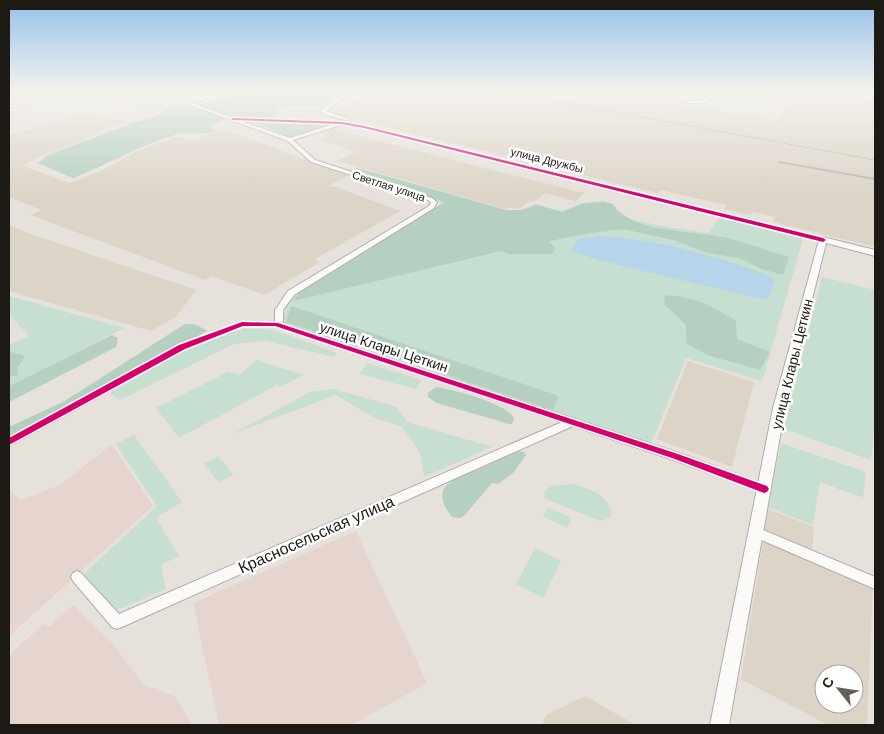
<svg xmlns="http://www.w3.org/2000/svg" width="884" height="734" viewBox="0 0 884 734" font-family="Arial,sans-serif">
<rect width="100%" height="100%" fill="#e6e1da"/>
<!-- built -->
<g fill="#dcd4c7" fill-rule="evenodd">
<path d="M380,91H710L699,102L688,101L685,106L780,121L796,91H824L875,100V247L773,222L774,217L753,212L750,215L724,209L726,205L661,190L658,193L619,184L329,113Z"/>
<path d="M76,116L127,121L103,130L90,138L40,156L23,166L70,183L107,168L137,151L177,137L193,140L224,129L349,176L326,187L333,186L400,211L315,259L320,262L264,295L212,276L205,280L30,215L42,210L9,197V135Z"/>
<path d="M333,129L387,143L584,193L576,201L545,193L534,202L530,201L520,209L510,207L506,209L337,161L355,152L320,139L328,136L322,134Z"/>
<path d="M9,225L28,233L196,290L177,316L151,331L9,291Z"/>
<path d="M688,361L754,382L732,467L657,439Z"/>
<path d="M768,509L814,527L812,553L873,582L867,725H828L741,679ZM824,674H854V704H824Z"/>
<path d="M585,696L636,725H542L546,715Z"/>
</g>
<!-- education -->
<g fill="#e6d5cf">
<path d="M112,444L153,506L9,636V490L21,500L60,485Z"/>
<path d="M356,531L427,683L352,725H219L193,603Z"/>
<path d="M73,605L111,642L143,684L176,697L192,725H9V655L45,623L49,627Z"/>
</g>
<!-- green -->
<g fill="#c7dfd0">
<path d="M97,91H149L176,101L150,109Z"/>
<path d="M441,191L506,210H521L536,204L562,211L583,203L603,201L613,204L620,212L631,219L666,227L709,233L720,217L803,239L762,381L686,358L651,444L283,323L287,303L300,289L442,203L432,198Z"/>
<path d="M822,277L875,290V422L871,460L784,429Z"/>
<path d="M9,296L124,328L9,386V345L29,336L9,314Z"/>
<path d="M239,328L274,330L337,353L334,357L266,341L234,344L120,400L110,393C152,370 193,342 239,328Z"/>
<path d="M256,360L304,375L280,387L277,385L179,438L156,408L228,372L240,375Z"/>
<path d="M367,363L421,380L417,389L360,374Z"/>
<path d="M334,389L397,407L407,422L492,447L424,477L420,453L402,427L373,417L336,395L232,434L310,392Z"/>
<path d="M134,435L182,502L156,518L179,556L161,565L166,589L115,611L84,574L157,506L116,444Z"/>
<path d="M781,443L866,472L863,498L820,482L813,525L768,507Z"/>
<path d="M218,456L233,475L219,483L204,464Z"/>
<path d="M572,484C590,489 609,494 612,516L601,521L594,519L545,498L544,492L550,486Z"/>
<path d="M548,507L572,518L567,528L543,516Z"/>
<path d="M535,548L561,561L543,598L516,584Z"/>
</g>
<!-- forest -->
<g fill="#b5d0c0">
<path d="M247,91H320L341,95L321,106H281L273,119L237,118L199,105Z"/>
<path d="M183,105L227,119L212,125V129L216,131C202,136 188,131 174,135C138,146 107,165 73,178L38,163L48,155L135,122L157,116L162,111Z"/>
<path d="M256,123L330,124L290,137Z"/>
<path d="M358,168L506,210H521L537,205L562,212L581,204L604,202L612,204C632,234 694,230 727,238C748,243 768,251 789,257L783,275L762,269L739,258L707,253L673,240L623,229L598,232L548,241L556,248L552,254H509L501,251L293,301L301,290L445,202L353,170Z"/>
<path d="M665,295C694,297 711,305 736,321L737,339L770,352L760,370L707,355L686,343V325L664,304Z"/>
<path d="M291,306L559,396L553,410L286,322Z"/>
<path d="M185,324H194L208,331L137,366L35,426L9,439V427L63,402Z"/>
<path d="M112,335L118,338L116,347L9,402V386Z"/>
<path d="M12,352L25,356L17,368L18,376H9V353Z"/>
<path d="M436,387C451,389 510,404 514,419L512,424H509L437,403L428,397V393Z"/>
<path d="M519,451L524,452L526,455L514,472L498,484L492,483L464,516L460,518L452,517C424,482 463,477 487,466C499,461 507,454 519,451Z"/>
</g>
<!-- water -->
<g fill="#b8d4ea">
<path d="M36,91L61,92L9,104V99L21,94Z"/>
<path d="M604,236C649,239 692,250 736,264C749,269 764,272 775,280L768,299H762L598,260L570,250L579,239Z"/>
</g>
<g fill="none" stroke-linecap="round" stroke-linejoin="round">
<defs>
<g id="minor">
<path d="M15,91H22L9,95V93Z"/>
<path d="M70,91H77L9,108V106Z"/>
<path d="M152,91H158L193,104L240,91H247L197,105L233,118L342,122L364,126L825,239V241L823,242L364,128L338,124V126L293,140L315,160L432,198L437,202L434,208L294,295L283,310V324L679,453L768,486L769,489L768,492L764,493L671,459L573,426L122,627L117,629L112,627L73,581L71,577L73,573L77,571L81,573L119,614L562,422L275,326H243L185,349L9,446V438L179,345L242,322H275V310L288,291L429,206L431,202L428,200L311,162L288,141ZM241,121L334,124L290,138Z"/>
<path d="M327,91L344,92L350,91L345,95V97H343L326,111L349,119V121L323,114L321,112V110L341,95Z"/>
<path d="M714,91H718L705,103H688L686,102L688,101H702Z"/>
<path d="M826,91H836L875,97V99Z"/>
<path d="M756,527L875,577V589L752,536L750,532L752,528Z"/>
</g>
<path id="major" d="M823,237L875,250V256L826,243L785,408L729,725H710L773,408L819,240Z"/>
</defs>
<!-- minor casing -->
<use href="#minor" stroke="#b0ada8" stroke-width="2"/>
<!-- major casing -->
<use href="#major" stroke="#b0ada8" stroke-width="2"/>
<!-- minor -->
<use href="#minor" fill="#fbfaf9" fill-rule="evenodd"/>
<!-- major -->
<use href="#major" fill="#fbfaf9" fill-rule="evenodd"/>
<!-- rail-far1 -->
<g stroke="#bbbab8" stroke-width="1">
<path d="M539,98L875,160"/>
<path d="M779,162L786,163"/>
</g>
<!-- rail -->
<path stroke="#bbbab8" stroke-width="2" d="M779,162L875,179"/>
<defs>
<g id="cycleway">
<path d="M233,118L342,122L364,126L823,238L826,240L823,242L364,128L342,124L232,120L231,119Z"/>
<path d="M242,322L278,323L678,454L767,486L769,489L767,492L764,493L672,458L275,326H243L185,349L9,445V438L179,345Z"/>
</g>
</defs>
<!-- cycleway casing -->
<use href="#cycleway" stroke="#fff" stroke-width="3"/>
<!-- cycleway -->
<use href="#cycleway" fill="#d6006c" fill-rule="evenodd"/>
</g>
<!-- sky -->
<linearGradient id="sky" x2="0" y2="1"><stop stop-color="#95c1e9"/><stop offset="0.47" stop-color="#f4f2ee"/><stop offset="1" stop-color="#f4f2ee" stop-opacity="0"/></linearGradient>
<rect width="884" height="194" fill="url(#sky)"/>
<g text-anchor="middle" stroke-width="5" stroke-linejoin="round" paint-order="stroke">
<!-- far-street labels -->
<g font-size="11" fill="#1d1a16" stroke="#fff">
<text transform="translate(547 160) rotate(14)" y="4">улица Дружбы</text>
<text transform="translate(389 186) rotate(18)" y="4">Светлая улица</text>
</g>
<!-- street labels -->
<g font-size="14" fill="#1d1a16" stroke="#fff">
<text transform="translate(384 347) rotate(18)" y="5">улица Клары Цеткин</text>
<text transform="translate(792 364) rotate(-76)" y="5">улица Клары Цеткин</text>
</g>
<!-- near-street labels -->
<g font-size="16" fill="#1d1a16" stroke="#fff">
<text transform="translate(316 534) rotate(-24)" y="6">Красносельская улица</text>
</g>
</g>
<!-- border -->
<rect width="884" height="734" fill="none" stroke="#1d1a16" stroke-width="20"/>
<!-- north arrow -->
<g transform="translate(839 689) rotate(300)"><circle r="24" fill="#ffffff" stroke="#a5a3a2"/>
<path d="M0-4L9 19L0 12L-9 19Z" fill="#63605b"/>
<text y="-8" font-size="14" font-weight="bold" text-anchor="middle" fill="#1d1a16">С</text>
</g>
</svg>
